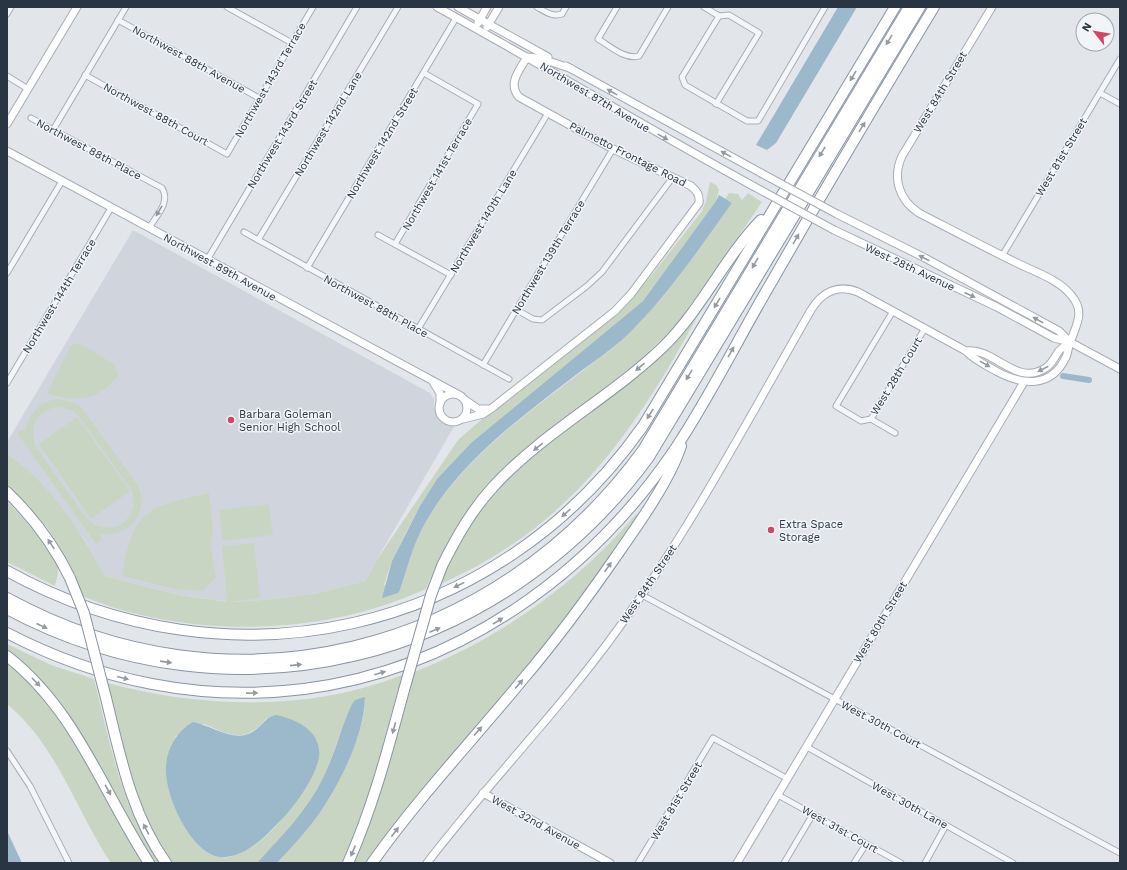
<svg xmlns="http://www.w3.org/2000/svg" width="1127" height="870" viewBox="0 0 1127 870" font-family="'Work Sans',sans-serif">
<rect width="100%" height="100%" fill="#e2e6eb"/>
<!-- built -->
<path fill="#d0d5dd" d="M133,230L430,393L434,399V405L439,416L446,424L455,425L376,561L367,581L318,593L276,599L228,602L179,595L105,576L85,540L64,510L30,473L7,454V442Z"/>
<!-- green -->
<g fill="#c9d5c3" fill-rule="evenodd">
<path d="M710,182L716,185L719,190L716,201L643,301L471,443L437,479L420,506L405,534L392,561L384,585L400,590C406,568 413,545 424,525C459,463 517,421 572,379C588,366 606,354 622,340C664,301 699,249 732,203L725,199L729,193L738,194L742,200L748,193L762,202L705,285L678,322L664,337L639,361L509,463C472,500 445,540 426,589C403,599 379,608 354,614C267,635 166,631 82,596L68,561L47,527L7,485V454C51,484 81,531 105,576L179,595L227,602L222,546L254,543L260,598L230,602L276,599L318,593L366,581L376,561L458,440L490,412L615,315L651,276L702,211L706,201Z"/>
<path d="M695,316L697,317C633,435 567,529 440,584C459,538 486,495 524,463C542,447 562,435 579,419C618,385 656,351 695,316Z"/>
<path d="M79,343L115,365L118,376C99,400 75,404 47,393L71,345Z"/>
<path d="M59,399L72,402L82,408L137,484C151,512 129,539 99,534L102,539L96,544L17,433L23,429L25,431C29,413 40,400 59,399ZM59,407L71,410L78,415L132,491C135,501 134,512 126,520C117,529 103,530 92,523C84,517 79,507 73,499C60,481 47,463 35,445C29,426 38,409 59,407Z"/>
<path d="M77,417L130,491L91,519L39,444Z"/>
<path d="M209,493L213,530L210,542L216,577L203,591L176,589L122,576C132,510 148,506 209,493Z"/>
<path d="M7,501C19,514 55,552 58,568C59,572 56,581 55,586L7,562Z"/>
<path d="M269,504L273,535L223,541L219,510Z"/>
<path d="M636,514L638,516L626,535L544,647L485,717L428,782L367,863H354L373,815L414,672C499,639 577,584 636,514Z"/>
<path d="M7,644L51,665L94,679C110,742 121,809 160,863H154L80,732C59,701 37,674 7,650Z"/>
<path d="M7,663C67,707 106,798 142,863H111C76,811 57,745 7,704Z"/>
<path d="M402,675C384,738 370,804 341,863H277C292,847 308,830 321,811C341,781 365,734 365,697L340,734L324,778L308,805L289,830L257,863H172C131,804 127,749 107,683C202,708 309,712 402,675ZM267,718L301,793C282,821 259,852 224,858C188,819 147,794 176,736L204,724C232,736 245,744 267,718Z"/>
</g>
<!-- water -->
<g fill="#9cb8cb">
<path d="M838,7H857L776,143L767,150L756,145Z"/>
<path d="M719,195L732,203C699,249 664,301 622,340C609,351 595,361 581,371C523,416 460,460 424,525C413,545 407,568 400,590L398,593L382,598L392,561L420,506L437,479L471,443L643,301L716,201Z"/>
<path d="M365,697C364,736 342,779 321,811C308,830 292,847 277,863H257C282,836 308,810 324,776C335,753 341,728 352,704L355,700Z"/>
<path d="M276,715C296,719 322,731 319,757C316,777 293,809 278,823C264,838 247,855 226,857C193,861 163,793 166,766C167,748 177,731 193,722C213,726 235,744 254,731C263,725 266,717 276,715Z"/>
<path d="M7,831L22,863H7Z"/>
</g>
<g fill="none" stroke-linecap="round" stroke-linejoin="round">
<!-- canal -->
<path stroke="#9cb8cb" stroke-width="6" d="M1063,376L1089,380"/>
<defs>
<g id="street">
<path d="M227,7L292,43"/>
<path d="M537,7C546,12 552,17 562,14L566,7"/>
<path d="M617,7L598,39C610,46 625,60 639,56L668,7"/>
<path d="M704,7L719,16L729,15L759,33L716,104"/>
<path d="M7,14L11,7"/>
<path d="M719,16L682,77L685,85L747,121H758L825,7"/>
<path d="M118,20L259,98"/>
<path d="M85,75L227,154L313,7"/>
<path d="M7,76L28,89"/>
<path d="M1100,93L1120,104"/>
<path d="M31,118L162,188C171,202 156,216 149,228"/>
<path d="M53,130L126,7"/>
<path d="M244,232L509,379"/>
<path d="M378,235L451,275"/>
<path d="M258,240L398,7"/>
<path d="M395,244L478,104L424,73"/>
<path d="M1002,256L1120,59"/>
<path d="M207,260L357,7"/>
<path d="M307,268L456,18"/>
<path d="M7,273L62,181"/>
<path d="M517,310L533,319L542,320L587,286L602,272L673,177"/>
<path d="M893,311L836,406L861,421L871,419L925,328"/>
<path d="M418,329L548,113"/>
<path d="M483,365L613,149"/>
<path d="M7,383L111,208"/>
<path d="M871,419L895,433"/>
<path d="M642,595L1120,853"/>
<path d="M807,747L1013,863"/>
<path d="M7,751L30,786L69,863"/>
<path d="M778,795L901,863"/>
<path d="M638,863L713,738L788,779"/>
<path d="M784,863L813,814"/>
<path d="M854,863L866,844"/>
<path d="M925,863L946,825"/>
</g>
<g id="secondary">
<path d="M437,7C543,65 647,128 753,186"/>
<path d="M458,7L548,57"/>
<path d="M478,23L487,7"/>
<path d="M487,27L499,7"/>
<path d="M566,66L761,173"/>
<path d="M7,124L77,7"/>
<path d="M7,151L461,396"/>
<path d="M837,214L925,258L1059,331L1070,342"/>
<path d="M834,230L997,307L1054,338L1070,342L1120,369"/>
<path d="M966,351C994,347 1015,386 1044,369C1051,365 1054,359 1058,352C1061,348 1066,345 1070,342"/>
<path d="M433,382L440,393V404"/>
<circle cx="453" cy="408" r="14"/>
<path d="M465,400L478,409H488"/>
<path d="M463,419L483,414L492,408L615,311L631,294L699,203C700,195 697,191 691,186L613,149L519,97C507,83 520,70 527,57C543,57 555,64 570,68"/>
<path d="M483,793L610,863"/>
<path d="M427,863C488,783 559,711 618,629C691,528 749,418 811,310C822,292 838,284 858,292L966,351C974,360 986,365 996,371C1022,385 1051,389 1066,357C1068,353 1068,347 1070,343C1076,325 1086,312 1071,295C1058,279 1035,272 1017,263C984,247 952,230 919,213C899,200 892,178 902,156L992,7"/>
<path d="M737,863L1024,382"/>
</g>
<g id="highway">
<path d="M7,492C33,517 54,545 70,578"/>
<path d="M442,566C456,538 471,511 493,487C542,433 610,398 663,347C702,309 724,258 761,220"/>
<path d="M7,571C230,694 496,635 643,426L895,7"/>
<path d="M7,598C231,721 494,654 643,450L909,7"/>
<path d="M7,609C233,730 499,662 649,457L920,7"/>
<path d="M7,633C99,681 201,702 304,689C458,669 589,576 675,449C710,397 739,337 771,283C824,190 879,98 934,7"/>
<path d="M7,656C77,711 102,791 149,863"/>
<path d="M106,698C120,755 131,814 166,863"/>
<path d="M348,863C373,807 388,749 404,690"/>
<path d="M372,863C418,798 473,740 524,678C557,639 588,597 617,555C638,525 670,480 681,446"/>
</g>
</defs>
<!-- street casing -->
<use href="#street" stroke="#a7adb5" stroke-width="7"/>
<!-- secondary casing -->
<use href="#secondary" stroke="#a7adb5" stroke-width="9"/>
<!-- highway casing -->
<use href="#highway" stroke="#8995a2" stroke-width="12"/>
<!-- street -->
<use href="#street" stroke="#f5f6f9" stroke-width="5"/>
<!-- secondary -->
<use href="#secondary" stroke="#fff" stroke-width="7"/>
<!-- highway -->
<use href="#highway" stroke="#fff" stroke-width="10"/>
<defs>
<g id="secondary-bridge">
<path d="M761,173L837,214"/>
<path d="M753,186L834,230"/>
</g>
<g id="highway-bridge">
<path d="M70,578L84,613L106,698"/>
<path d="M404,690L431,595L442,566"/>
</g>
</defs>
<!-- secondary-bridge casing -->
<use href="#secondary-bridge" stroke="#a7adb5" stroke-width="9" stroke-linecap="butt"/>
<!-- highway-bridge casing -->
<use href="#highway-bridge" stroke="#8995a2" stroke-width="12" stroke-linecap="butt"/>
<!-- secondary-bridge -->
<use href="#secondary-bridge" stroke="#fff" stroke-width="7"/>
<!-- highway-bridge -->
<use href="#highway-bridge" stroke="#fff" stroke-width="10"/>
</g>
<!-- one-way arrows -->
<defs><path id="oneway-solid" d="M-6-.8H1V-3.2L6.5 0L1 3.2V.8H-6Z"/></defs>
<g fill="#949aa1">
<use href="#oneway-solid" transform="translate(889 40) rotate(121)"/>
<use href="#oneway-solid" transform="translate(853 76) rotate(121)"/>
<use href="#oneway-solid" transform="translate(612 92) rotate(-151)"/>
<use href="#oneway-solid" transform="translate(862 127) rotate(-59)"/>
<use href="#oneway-solid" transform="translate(663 137) rotate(29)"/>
<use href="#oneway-solid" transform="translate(822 152) rotate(122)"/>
<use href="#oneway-solid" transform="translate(726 154) rotate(-151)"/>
<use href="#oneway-solid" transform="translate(796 239) rotate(-60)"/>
<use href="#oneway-solid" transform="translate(924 258) rotate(-153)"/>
<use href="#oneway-solid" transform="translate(755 263) rotate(120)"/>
<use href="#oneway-solid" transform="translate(970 295) rotate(25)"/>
<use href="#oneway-solid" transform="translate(717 303) rotate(121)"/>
<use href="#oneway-solid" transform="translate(1038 320) rotate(-151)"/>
<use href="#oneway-solid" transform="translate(731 352) rotate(-60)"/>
<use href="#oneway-solid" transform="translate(985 364) rotate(29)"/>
<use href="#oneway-solid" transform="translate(640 367) rotate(139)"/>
<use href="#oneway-solid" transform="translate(1043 369) rotate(153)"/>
<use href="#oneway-solid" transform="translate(689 375) rotate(121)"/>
<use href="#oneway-solid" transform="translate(650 414) rotate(122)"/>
<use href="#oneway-solid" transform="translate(538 447) rotate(141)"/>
<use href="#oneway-solid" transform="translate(566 513) rotate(138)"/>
<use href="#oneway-solid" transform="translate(51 544) rotate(-123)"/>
<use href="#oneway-solid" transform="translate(608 567) rotate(-55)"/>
<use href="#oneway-solid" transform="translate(459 585) rotate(154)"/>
<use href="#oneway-solid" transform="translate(498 621) rotate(-32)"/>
<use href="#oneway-solid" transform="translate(42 626) rotate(24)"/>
<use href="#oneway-solid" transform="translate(435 630) rotate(-23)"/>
<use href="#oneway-solid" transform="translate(166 662) rotate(8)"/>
<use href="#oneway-solid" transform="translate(296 665) rotate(-6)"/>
<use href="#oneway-solid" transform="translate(380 673) rotate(-16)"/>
<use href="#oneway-solid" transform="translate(123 678) rotate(14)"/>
<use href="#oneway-solid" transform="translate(36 682) rotate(46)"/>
<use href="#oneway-solid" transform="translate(519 684) rotate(-50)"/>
<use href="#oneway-solid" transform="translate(252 693) rotate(-1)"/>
<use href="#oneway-solid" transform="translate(394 728) rotate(105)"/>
<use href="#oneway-solid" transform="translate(478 731) rotate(-48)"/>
<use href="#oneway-solid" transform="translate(108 790) rotate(61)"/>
<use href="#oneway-solid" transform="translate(146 829) rotate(-118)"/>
<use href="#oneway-solid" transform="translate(395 832) rotate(-53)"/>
<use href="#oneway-solid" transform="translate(353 851) rotate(113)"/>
</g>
<use fill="#8f969e" href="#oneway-solid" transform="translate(159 211) rotate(121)"/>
<!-- markers -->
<g fill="#d24568" stroke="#f1f5f8" stroke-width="1.5">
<circle cx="231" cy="420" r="4"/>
<circle cx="771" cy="530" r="4"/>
</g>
<g text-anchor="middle" stroke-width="3" stroke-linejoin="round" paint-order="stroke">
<!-- street labels -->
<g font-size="11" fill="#293543" stroke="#f1f5f8">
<text transform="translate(189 59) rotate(29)" y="4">Northwest 88th Avenue</text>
<text transform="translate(270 80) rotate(-60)" y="4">Northwest 143rd Terrace</text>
<text transform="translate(940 92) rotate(-59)" y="4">West 84th Street</text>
<text transform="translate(595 97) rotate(31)" y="4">Northwest 87th Avenue</text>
<text transform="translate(156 114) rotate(29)" y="4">Northwest 88th Court</text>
<text transform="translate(328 124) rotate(-59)" y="4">Northwest 142nd Lane</text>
<text transform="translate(282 134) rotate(-59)" y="4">Northwest 143rd Street</text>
<text transform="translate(382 143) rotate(-59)" y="4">Northwest 142nd Street</text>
<text transform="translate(89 149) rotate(28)" y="4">Northwest 88th Place</text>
<text transform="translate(628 154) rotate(27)" y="4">Palmetto Frontage Road</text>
<text transform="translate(1061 157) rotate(-59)" y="4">West 81st Street</text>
<text transform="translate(437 174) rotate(-60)" y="4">Northwest 141st Terrace</text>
<text transform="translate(483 221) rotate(-59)" y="4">Northwest 140th Lane</text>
<text transform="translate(548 257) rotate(-59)" y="4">Northwest 139th Terrace</text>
<text transform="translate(220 267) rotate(29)" y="4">Northwest 89th Avenue</text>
<text transform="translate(910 267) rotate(25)" y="4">West 28th Avenue</text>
<text transform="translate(59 296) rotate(-59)" y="4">Northwest 144th Terrace</text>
<text transform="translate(376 306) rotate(29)" y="4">Northwest 88th Place</text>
<text transform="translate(896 376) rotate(-59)" y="4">West 28th Court</text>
<text transform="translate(648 584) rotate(-56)" y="4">West 84th Street</text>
<text transform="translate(880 622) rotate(-59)" y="4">West 80th Street</text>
<text transform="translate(881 724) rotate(28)" y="4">West 30th Court</text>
<text transform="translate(676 801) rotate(-59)" y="4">West 81st Street</text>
<text transform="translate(910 805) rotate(29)" y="4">West 30th Lane</text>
<text transform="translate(536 822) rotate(29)" y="4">West 32nd Avenue</text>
<text transform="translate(840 829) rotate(29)" y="4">West 31st Court</text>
</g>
<!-- poi labels -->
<g font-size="11" fill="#293543" stroke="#f1f5f8" text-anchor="start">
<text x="239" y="418">Barbara Goleman<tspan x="239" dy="13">Senior High School</tspan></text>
<text x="779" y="528">Extra Space<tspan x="779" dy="13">Storage</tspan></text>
</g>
</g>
<!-- border -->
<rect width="1127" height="870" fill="none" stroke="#293543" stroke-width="16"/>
<!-- north arrow -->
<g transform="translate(1095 32) rotate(301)"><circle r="19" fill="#f1f5f8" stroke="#a1a8b0"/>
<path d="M0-3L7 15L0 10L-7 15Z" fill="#d24568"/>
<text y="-6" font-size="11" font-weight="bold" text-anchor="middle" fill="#293543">N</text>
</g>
</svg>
